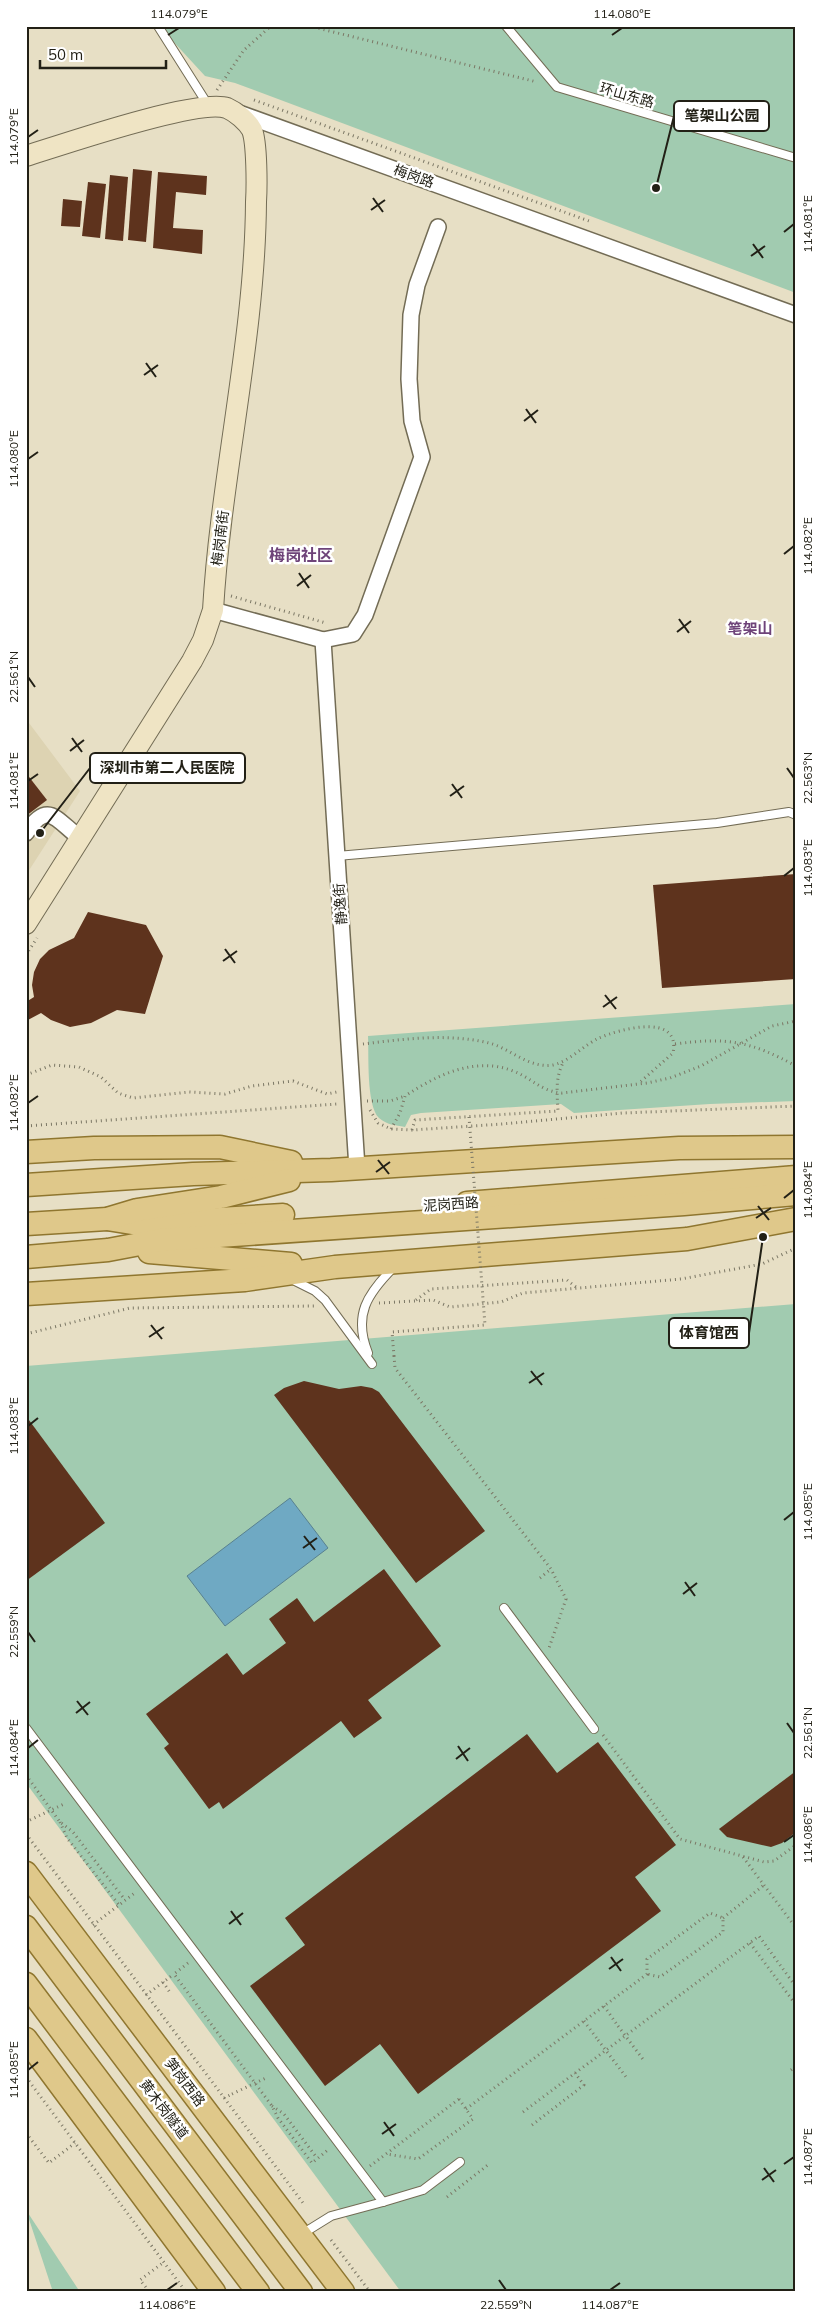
<svg xmlns="http://www.w3.org/2000/svg" width="822" height="2318" viewBox="0 0 822 2318" font-family="Mulish,'Noto Sans SC',sans-serif">
<rect width="100%" height="100%" fill="#e7dfc5"/>
<!-- built -->
<path fill="#ddd3b2" d="M26,719L80,791L26,875Z"/>
<!-- green -->
<g fill="#a1cbb0">
<path d="M159,26H796V293L235,83L205,76Z"/>
<path d="M796,1004V1101L710,1104L574,1113L561,1104L421,1113L411,1115L405,1127C395,1125 387,1125 379,1118C366,1105 369,1054 368,1036Z"/>
<path d="M796,1304V2292H401L26,1783V1366Z"/>
<path d="M26,2210L80,2292H53Z"/>
</g>
<!-- water -->
<path fill="#6fa9c3" stroke="#58808f" d="M290,1498L328,1548L225,1626L187,1576Z"/>
<!-- building -->
<g fill="#5e331d">
<path d="M133,169L152,171L146,242L128,240Z"/>
<path d="M158,172L207,176L206,195L176,192L173,228L203,230L202,254L153,248Z"/>
<path d="M110,175L128,177L123,241L105,239Z"/>
<path d="M88,182L106,184L100,238L82,236Z"/>
<path d="M63,199L82,201L80,227L61,226Z"/>
<path d="M26,773L47,800L26,816Z"/>
<path d="M796,874V979L662,988L653,885Z"/>
<path d="M88,912L146,925L163,956L145,1014L117,1010L91,1023L70,1027L51,1020L41,1013L26,1021V1002L34,997L32,985L34,972L40,959L49,950L74,938Z"/>
<path d="M304,1381L339,1389L361,1386L372,1388L379,1392L485,1531L416,1583L274,1395L284,1388Z"/>
<path d="M26,1416L105,1523L26,1581Z"/>
<path d="M384,1569L441,1646L368,1700L382,1718L354,1738L341,1721L223,1809L219,1802L209,1809L164,1748L169,1744L146,1714L227,1653L243,1675L286,1643L269,1619L297,1598L314,1622Z"/>
<path d="M527,1734L557,1773L598,1742L676,1845L635,1877L661,1911L418,2094L380,2044L325,2086L250,1986L305,1945L285,1918Z"/>
<path d="M796,1771V1832L782,1843L771,1847L727,1837L719,1829Z"/>
</g>
<g fill="none" stroke-linecap="round" stroke-linejoin="round">
<defs>
<g id="lane">
<path d="M158,26L208,105"/>
<path d="M506,26L557,87L796,158"/>
<path d="M337,856L717,823L789,812L796,815"/>
<path d="M293,1280L315,1291L325,1300L372,1364"/>
<path d="M368,1353C353,1315 367,1294 394,1267"/>
<path d="M504,1608L594,1729"/>
<path d="M26,1728L383,2202L331,2216L302,2234"/>
<path d="M383,2202L423,2190L460,2162"/>
</g>
<g id="street">
<path d="M239,113L796,315"/>
<path d="M213,610L323,640L353,634L365,615L422,457L412,421L409,379L411,315L417,285L438,227"/>
<path d="M323,640L357,1168"/>
<path d="M26,833C48,800 55,819 80,838"/>
</g>
<path id="secondary" d="M26,156C61,145 198,98 227,108C236,112 247,121 252,130C257,143 257,186 256,202C255,339 221,473 213,610L203,640L192,661L26,924"/>
<g id="primary">
<path d="M26,1152L94,1148L220,1147L291,1162"/>
<path d="M26,1185L193,1174L331,1170L679,1148L796,1147"/>
<path d="M467,1203L796,1177"/>
<path d="M107,1219L138,1224L283,1215"/>
<path d="M26,1224L107,1219L137,1210L221,1197L289,1180"/>
<path d="M149,1252L291,1264"/>
<path d="M26,1257L108,1250L161,1240L684,1204L796,1194"/>
<path d="M26,1294L245,1280L335,1267L687,1239L796,1219"/>
<path d="M26,1873L343,2292"/>
<path d="M26,1927L301,2292"/>
<path d="M26,1984L258,2292"/>
<path d="M26,2039L214,2292"/>
</g>
</defs>
<!-- lane casing -->
<use href="#lane" stroke="#736c55" stroke-width="10"/>
<!-- street casing -->
<use href="#street" stroke="#736c55" stroke-width="18"/>
<!-- secondary casing -->
<use href="#secondary" stroke="#736c55" stroke-width="22"/>
<!-- primary casing -->
<use href="#primary" stroke="#8f762f" stroke-width="25"/>
<!-- path -->
<g stroke="#7b7765" stroke-width="3" stroke-dasharray="1 4" stroke-linecap="butt">
<path d="M309,26L537,82"/>
<path d="M217,90L244,50L271,26"/>
<path d="M254,100L589,221"/>
<path d="M231,596L326,623"/>
<path d="M26,955L37,938"/>
<path d="M363,1044C404,1039 448,1033 489,1043C510,1048 529,1069 553,1065C570,1061 584,1045 599,1038C620,1029 681,1012 673,1053L639,1083"/>
<path d="M675,1044C727,1037 750,1041 796,1066"/>
<path d="M26,1075L52,1065L79,1067L101,1077L118,1093L133,1098L189,1092L225,1094L252,1086L293,1081L327,1094L337,1092"/>
<path d="M367,1101H390L405,1096"/>
<path d="M370,1110L378,1123L391,1129L412,1130L502,1124L623,1113L796,1106"/>
<path d="M26,1126L337,1104"/>
<path d="M391,1129L400,1113L405,1096C437,1075 475,1056 513,1071C532,1078 540,1091 562,1093L647,1083L670,1078L701,1066L772,1026L796,1021"/>
<path d="M412,1130L415,1120L558,1111C557,1093 555,1077 564,1061"/>
<path d="M416,1300L431,1289L567,1280L576,1287"/>
<path d="M379,1303L433,1300L450,1307L501,1302L523,1293L681,1279L762,1264L796,1248"/>
<path d="M26,1334L130,1308L315,1306"/>
<path d="M394,1356L395,1368L551,1569L566,1599L549,1648"/>
<path d="M540,1578L551,1569"/>
<path d="M603,1735L680,1839L764,1862L774,1861L796,1845"/>
<path d="M26,1775L60,1822L73,1832L125,1900"/>
<path d="M26,1822L30,1820"/>
<path d="M60,1822L67,1838L119,1905"/>
<path d="M26,1834L303,2203"/>
<path d="M743,1857L796,1928"/>
<path d="M723,1918L764,1885"/>
<path d="M93,1925L136,1892"/>
<path d="M750,1943L796,2005"/>
<path d="M188,1963L174,1974L272,2106L278,2118L312,2163L329,2149"/>
<path d="M163,1982L171,1994"/>
<path d="M146,1995L174,1974"/>
<path d="M604,2006L618,2026"/>
<path d="M584,2021L598,2040"/>
<path d="M794,2037L796,2035"/>
<path d="M791,2070L796,2066"/>
<path d="M26,2077L186,2292"/>
<path d="M224,2098L232,2094"/>
<path d="M459,2099L473,2119L418,2159L386,2154Z"/>
<path d="M272,2106L284,2114L317,2158"/>
<path d="M466,2109L647,1974V1959L710,1913L723,1918V1932L660,1977L647,1974"/>
<path d="M523,2112L759,1936L796,1987"/>
<path d="M532,2125L584,2085L575,2073"/>
<path d="M26,2133L49,2163L75,2143"/>
<path d="M370,2166L386,2154"/>
<path d="M447,2197L489,2164"/>
<path d="M331,2240L370,2292"/>
<path d="M149,2291L140,2280L164,2262"/>
</g>
<!-- lane -->
<use href="#lane" stroke="#fff" stroke-width="8"/>
<!-- street -->
<use href="#street" stroke="#fff" stroke-width="15"/>
<!-- secondary -->
<use href="#secondary" stroke="#efe4c4" stroke-width="20"/>
<!-- primary -->
<use href="#primary" stroke="#dfc88a" stroke-width="22"/>
<!-- path-bridge -->
<g stroke="#7b7765" stroke-width="3" stroke-dasharray="1 4" stroke-linecap="butt">
<path d="M394,1356L392,1332L485,1325L469,1117"/>
<path d="M30,1820L64,1804"/>
<path d="M618,2026L645,2062"/>
<path d="M598,2040L626,2077"/>
<path d="M232,2094L268,2077"/>
</g>
</g>
<!-- ticks -->
<path fill="none" stroke="#222016" stroke-width="2" d="M168,35L179,28M612,35L622,28M28,137L38,130M373,198L383,212M371,210L385,200M784,232L794,224M753,244L763,258M751,256L765,246M146,363L156,377M144,375L158,365M526,409L536,423M524,421L538,410M28,459L38,452M784,554L794,546M299,573L309,588M297,586L311,575M679,619L689,633M677,632L691,621M28,677L35,687M72,738L82,752M70,751L84,740M787,768L794,778M28,781L38,774M452,784L462,798M450,796L464,786M784,876L794,868M225,949L235,963M223,961L237,951M605,995L616,1009M603,1007L617,997M28,1103L38,1096M378,1160L389,1174M376,1172L390,1162M784,1198L794,1190M758,1206L769,1220M756,1218L771,1208M151,1325L162,1339M149,1337L164,1327M531,1371L542,1385M529,1383L544,1373M28,1426L38,1418M784,1520L794,1512M304,1536L315,1550M303,1548L317,1538M685,1582L695,1596M683,1594L697,1583M28,1632L35,1642M77,1701L88,1715M76,1713L90,1702M787,1723L794,1733M458,1746L468,1761M28,1748L38,1740M456,1759L470,1748M784,1842L794,1835M231,1911L241,1925M229,1924L243,1913M611,1957L621,1971M609,1969L623,1959M28,2070L38,2062M384,2122L394,2136M382,2134L396,2124M784,2164L794,2157M764,2168L774,2182M762,2180L776,2170M499,2280L506,2290M167,2290L177,2283M610,2290L620,2283"/>
<g text-anchor="middle" stroke-width="5" stroke-linejoin="round" paint-order="stroke">
<!-- street labels -->
<g font-size="14" fill="#222016" stroke="#fff">
<text transform="translate(627 95) rotate(16)" y="5">环山东路</text>
<text transform="translate(414 176) rotate(20)" y="5">梅岗路</text>
<text transform="translate(220 538) rotate(-83)" y="5">梅岗南街</text>
<text transform="translate(340 904) rotate(-94)" y="5">静逸街</text>
<text transform="translate(451 1204) rotate(-4)" y="5">泥岗西路</text>
<text transform="translate(185 2082) rotate(53)" y="5">笋岗西路</text>
<text transform="translate(164 2109) rotate(53)" y="5">黄木岗隧道</text>
</g>
<!-- neighbourhood labels -->
<g font-size="15" font-weight="bold" fill="#6e4379" stroke="#fff">
<text x="750" y="634">笔架山</text>
</g>
<!-- quarter labels -->
<g font-size="16" font-weight="bold" fill="#6e4379" stroke="#fff">
<text x="301" y="561">梅岗社区</text>
</g>
</g>
<!-- callouts -->
<path fill="none" stroke="#222016" stroke-width="2" d="M656 188L674 116M40 833L90 768M763 1237L749 1333"/>
<g fill="#222016" stroke="#fff" stroke-width="2">
<circle cx="656" cy="188" r="5"/>
<circle cx="40" cy="833" r="5"/>
<circle cx="763" cy="1237" r="5"/>
</g>
<g fill="#fff" stroke="#222016" stroke-width="2">
<rect x="674" y="101" width="95" height="30" rx="5"/>
<rect x="90" y="753" width="155" height="30" rx="5"/>
<rect x="669" y="1318" width="80" height="30" rx="5"/>
</g>
<g font-size="15" text-anchor="middle" font-weight="bold" fill="#222016">
<text x="722" y="121">笔架山公园</text>
<text x="167" y="773">深圳市第二人民医院</text>
<text x="709" y="1338">体育馆西</text>
</g>
<!-- border -->
<rect width="822" height="2318" fill="none" stroke="#ffffff" stroke-width="55"/>
<!-- scale -->
<path d="M40 60v8h126v-8" fill="none" stroke="#222016" stroke-width="2.5"/>
<text x="48" y="60" font-size="15" fill="#222016" stroke="#ffffff" stroke-width="4" paint-order="stroke">50 m</text>
<rect x="28" y="28" width="766" height="2262" fill="none" stroke="#222016" stroke-width="2"/>
<g font-size="12" text-anchor="middle" fill="#222016">
<text x="179" y="18">114.079°E</text>
<text x="622" y="18">114.080°E</text>
<text transform="translate(14 137) rotate(-90)" y="4">114.079°E</text>
<text transform="translate(808 224) rotate(-90)" y="4">114.081°E</text>
<text transform="translate(14 459) rotate(-90)" y="4">114.080°E</text>
<text transform="translate(808 546) rotate(-90)" y="4">114.082°E</text>
<text transform="translate(14 677) rotate(-90)" y="4">22.561°N</text>
<text transform="translate(808 778) rotate(-90)" y="4">22.563°N</text>
<text transform="translate(14 781) rotate(-90)" y="4">114.081°E</text>
<text transform="translate(808 868) rotate(-90)" y="4">114.083°E</text>
<text transform="translate(14 1103) rotate(-90)" y="4">114.082°E</text>
<text transform="translate(808 1190) rotate(-90)" y="4">114.084°E</text>
<text transform="translate(14 1426) rotate(-90)" y="4">114.083°E</text>
<text transform="translate(808 1512) rotate(-90)" y="4">114.085°E</text>
<text transform="translate(14 1632) rotate(-90)" y="4">22.559°N</text>
<text transform="translate(808 1733) rotate(-90)" y="4">22.561°N</text>
<text transform="translate(14 1748) rotate(-90)" y="4">114.084°E</text>
<text transform="translate(808 1835) rotate(-90)" y="4">114.086°E</text>
<text transform="translate(14 2070) rotate(-90)" y="4">114.085°E</text>
<text transform="translate(808 2157) rotate(-90)" y="4">114.087°E</text>
<text x="167" y="2309">114.086°E</text>
<text x="506" y="2309">22.559°N</text>
<text x="610" y="2309">114.087°E</text>
</g>
</svg>
